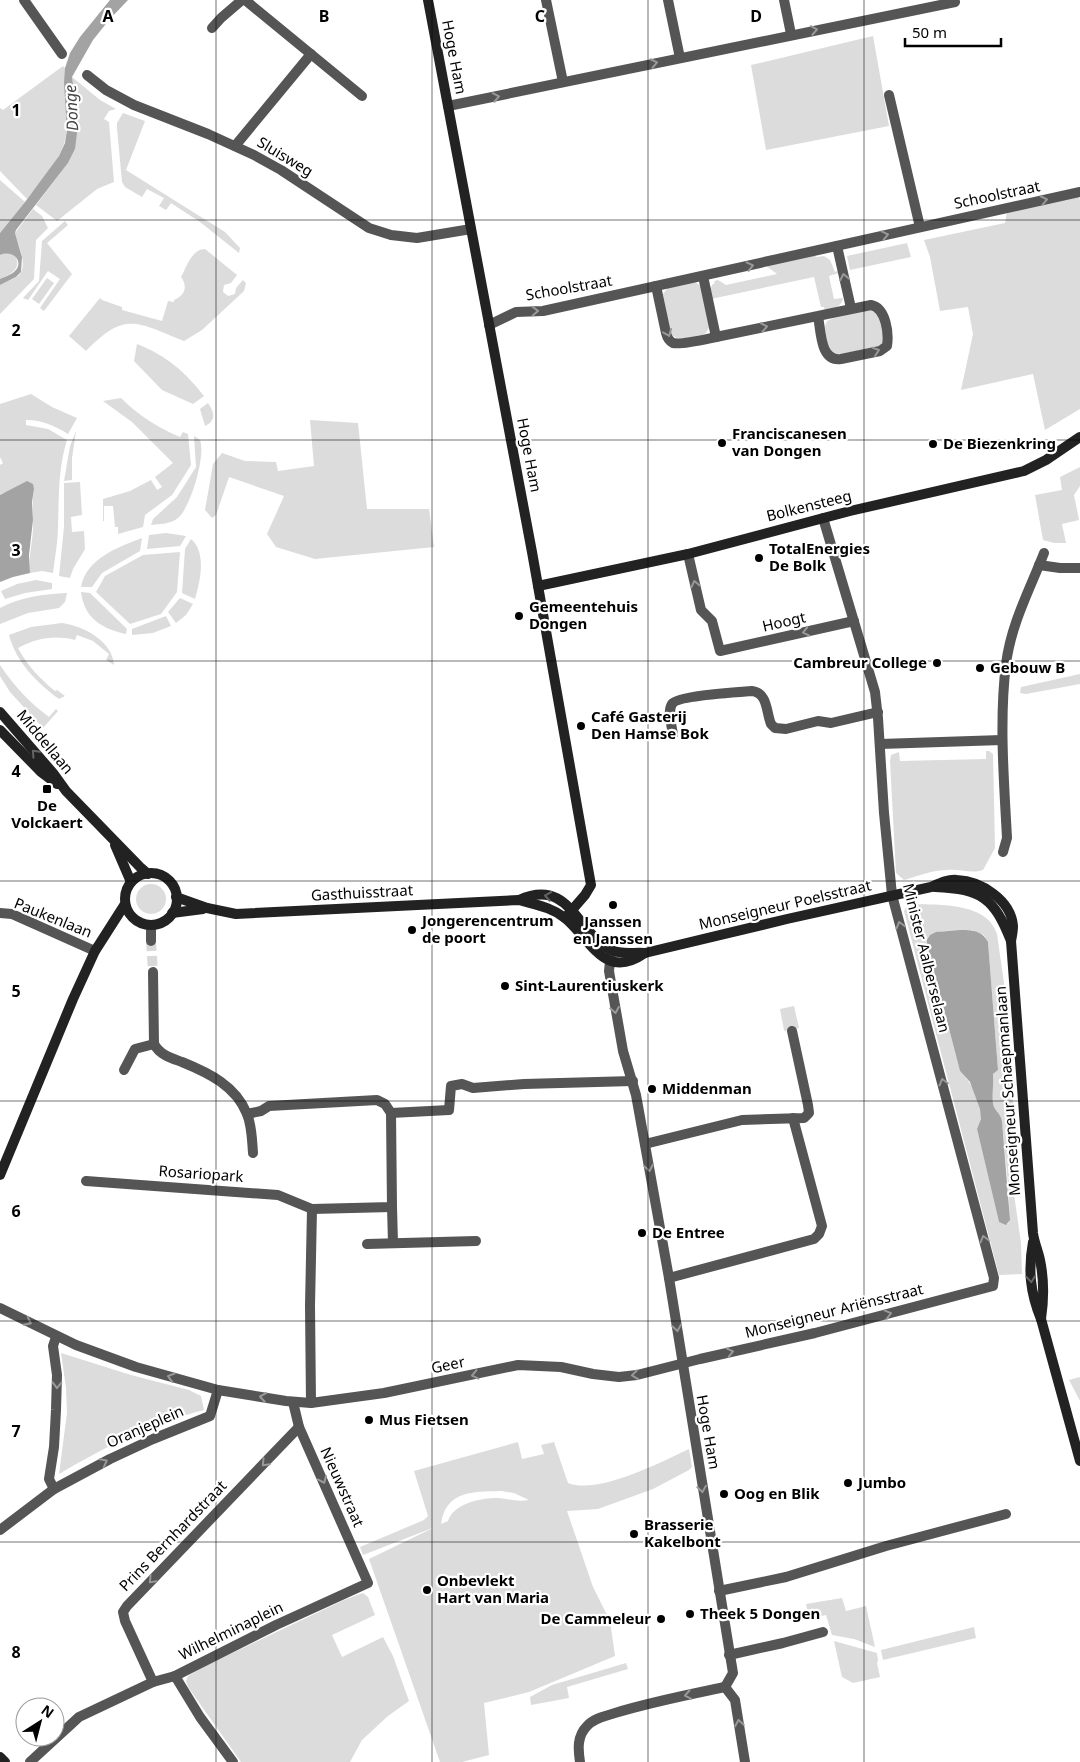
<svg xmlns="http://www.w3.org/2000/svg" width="1080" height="1762" viewBox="0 0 1080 1762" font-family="'Noto Sans',sans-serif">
<rect width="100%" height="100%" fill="#fff"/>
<!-- green -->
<g fill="#dcdcdc" fill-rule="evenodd">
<path d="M873,36L889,126L766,150L751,65Z"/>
<path d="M63,66L65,68C64,91 71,123 64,144C58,164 40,182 27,199L0,171V108L3,110Z"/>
<path d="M72,77L100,100L116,109L109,111L104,119L109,122L114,182L97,189L57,221L36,205L68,163L75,149Z"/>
<path d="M123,113L145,121L126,170L225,232L240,248L239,253L200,222L171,203L166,210L159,206L164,198L147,189L142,197L125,187L122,182L117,128V123Z"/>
<path d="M0,180L25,202L0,233Z"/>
<path d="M1079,195L1080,202V409L1045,430L1033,374L961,390L973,334L968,307L940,311L930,257L924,240L1005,223L1007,211Z"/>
<path d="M33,209L42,216L48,228L36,240L34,279L0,314V285C6,281 13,280 18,276C29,267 18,244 15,233Z"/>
<path d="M65,221L68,225L47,243L72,274L44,311L40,308L60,279L48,271L28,300L23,298L39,281L42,241Z"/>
<path d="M907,243L911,257L850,270L847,256Z"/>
<path d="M205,249L237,275L231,283L224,285L223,292L228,296L235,294L236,288L243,280L246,283L244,291L202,330L184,341C137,323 126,310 86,351L69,336L100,298L102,300L122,307V310L162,321L168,301L174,302V300C185,296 188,286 181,277C187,266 192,249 205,249Z"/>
<path d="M7,252L15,255C22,269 11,274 0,279V255Z"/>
<path d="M815,254L816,257L824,256L830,260L835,272L838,271L839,273L829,276L834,299L843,298C841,308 834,308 825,311L824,307H821L814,277L711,299L709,290L713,284L715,283L714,281L718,280L726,285L777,274L765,265Z"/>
<path d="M47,278L54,283L39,304L32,299Z"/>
<path d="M695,282L701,286L710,326L706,333L702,335C692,337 675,344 670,331L663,294L669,286Z"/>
<path d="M868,310L874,311L881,319L884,342L879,347L834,355L828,348L824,328L827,321L834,318Z"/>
<path d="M137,344C167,356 184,371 204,396L193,404L162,390L134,361Z"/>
<path d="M31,394L52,407L77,418L68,434C55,426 42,420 26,420V425L48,429L67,440C58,469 59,496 58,526C58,541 55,557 53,573L42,571L30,573C28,555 34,538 33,521C33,510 32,500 34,489L3,493L0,495V465L3,463L0,457V404Z"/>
<path d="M121,398C139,416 157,427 180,437L183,432L188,434L191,465L172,495L145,515L143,527L118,534V527H115L113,506H104V521H103V499L130,491L151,480L157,490L162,487L155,477L173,463L132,422L103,401Z"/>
<path d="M208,403C214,412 217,420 205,426L200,409Z"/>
<path d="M310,420L358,423L367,509H429L434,547L315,559L276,547L267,534L284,496L229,477L216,515L212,518L205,510L213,464L222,453L245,461L276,462L278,471L314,466Z"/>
<path d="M76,431L72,458V480L64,481L70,446Z"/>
<path d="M194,436L200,440C206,455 191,507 178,518C171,524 160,524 151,525L153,519L177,497L196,467Z"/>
<path d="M1080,467V486L1074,495L1079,520L1062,524L1066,543H1054L1043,540L1035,495L1062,490L1060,477Z"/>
<path d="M80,482L82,515L71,517L72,532L84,531L85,549L73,569L70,578L59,576L64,527V483Z"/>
<path d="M166,533L186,536L180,546L147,549L149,535Z"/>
<path d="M142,538L140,551L102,573L92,587H81C86,559 118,547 142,538Z"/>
<path d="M191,539C207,553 200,581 195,599L182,593L185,549Z"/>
<path d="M180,552L177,592L161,614L130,624L96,592L105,576L143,555Z"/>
<path d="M36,580L52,583V589L25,593L5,599L1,591L17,584Z"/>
<path d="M81,592L90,593L127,629L126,634C102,629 84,618 81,592Z"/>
<path d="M67,593L65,602L59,608L28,613L0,624V608C20,597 44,594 67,593Z"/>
<path d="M180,598L193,604L186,615L176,623L168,612Z"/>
<path d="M166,616L171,626L153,633L132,635V629Z"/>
<path d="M62,623C84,626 112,641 114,665L106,660L109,654L93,641L77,635L75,640C54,635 37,638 18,648C27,665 40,679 55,691L57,690L65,696L59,699C37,683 16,662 9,635L31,627Z"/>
<path d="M0,665C14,686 30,703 49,717L56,709L58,711L43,728L10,692L0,676Z"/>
<path d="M1080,674V684L1026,694L1020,693L1021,687Z"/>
<path d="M986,751H989L993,754L995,848L983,870C971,874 960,869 947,870C933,870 918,876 904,880L896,873L890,761L891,755L899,752L900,761L986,759Z"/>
<circle cx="151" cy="899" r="15"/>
<path d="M908,904C935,905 987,901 997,934L1009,1018L1013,1094L1012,1145L1014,1194L1021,1243L1022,1274L999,1275L904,911ZM971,930L984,935L988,942L998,1070L993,1074C994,1082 991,1101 994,1107C997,1114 999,1112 1002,1121C1003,1138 1013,1214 1008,1224L999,1222L977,1129C978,1126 981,1122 981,1118C983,1101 971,1083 960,1071L927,944L930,935L943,931Z"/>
<path d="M794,1006L799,1028L785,1031L784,1030L780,1009Z"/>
<path d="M61,1353L131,1375L189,1390L201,1396L204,1410C152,1423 105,1447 59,1474L67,1413L66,1388Z"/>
<path d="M1080,1377V1401L1069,1380Z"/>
<path d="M518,1442L522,1459L544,1454L541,1445L554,1442L568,1483C598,1495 661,1462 689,1449L692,1467L689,1470L653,1489L598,1509L567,1511L593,1587L610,1621L615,1656L529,1692L484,1703L489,1755L462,1762H440L369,1559L435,1527L363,1555L360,1547L424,1520L428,1516L414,1471ZM501,1491L514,1493L529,1500C516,1502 510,1499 498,1498C481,1498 454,1503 448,1521L441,1524C446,1490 473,1492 501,1491Z"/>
<path d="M363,1593L368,1597L375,1615L332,1635L342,1657L383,1637L393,1656L409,1701L388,1716L362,1740L350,1762H241L188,1687L186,1681L188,1676L205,1666L344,1600Z"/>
<path d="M842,1598L846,1611L866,1606L875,1647L854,1639L832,1635L826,1615L809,1619L806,1604Z"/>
<path d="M974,1627L976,1638L883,1660L881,1650Z"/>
<path d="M834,1641L877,1653L878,1661L877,1663L880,1677L853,1683L842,1677Z"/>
<path d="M626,1663L628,1669L567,1687L569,1698L531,1705L530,1697L552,1685Z"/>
</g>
<!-- water -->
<g fill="#a3a3a3">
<path d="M110,0H128L109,20L93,40L72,77L78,125L75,149L68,163L16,230L15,233L22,257L21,272L16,277L0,285V279C4,277 11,275 15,271C24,262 14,249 0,255V233L25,202L59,156L65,143L67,130L64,83L65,68L70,53L80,37Z"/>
<path d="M27,481L33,484L34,489L32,502L33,520L29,555L30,573L13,577L0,582V495Z"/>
<path d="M960,930C971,930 982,930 988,942L998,1070L993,1074C994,1083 991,1101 994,1107C997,1113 1000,1113 1002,1121L1010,1220L1006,1225L999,1222L977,1129L981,1119L980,1109L970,1082L960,1071L927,944V940L930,935L936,932Z"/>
</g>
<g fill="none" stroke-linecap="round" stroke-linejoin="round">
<!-- street-tunnel -->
<path stroke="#d9d9d9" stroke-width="10" stroke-dasharray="10 5" stroke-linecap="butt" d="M151,941L153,972"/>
<!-- street -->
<g stroke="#555" stroke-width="10">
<path d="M24,0L62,54"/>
<path d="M245,0L362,96"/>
<path d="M546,0L563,82"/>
<path d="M668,0L680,58"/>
<path d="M784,0L791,34"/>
<path d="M212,28L221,18L242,0"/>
<path d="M87,75L106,90L134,105L208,134L254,155L281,170L369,228L391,235L417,238L471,229"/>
<path d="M889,95L920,227"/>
<path d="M448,106L955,2"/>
<path d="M235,146L311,54"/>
<path d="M837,246L851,308"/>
<path d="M656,286L666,333C667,337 669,341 673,343C682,345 706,339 716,337L703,276"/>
<path d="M489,325L516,312L543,311L1080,192"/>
<path d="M716,337L871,305C886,308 889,333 887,346L880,351L841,359C820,362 821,331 818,316"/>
<path d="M688,554L701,610L712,621L720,651L854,621"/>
<path d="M1039,565L1060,568H1080"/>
<path d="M673,735C672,726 667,712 672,704C677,696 739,692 752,691C768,693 766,712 771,724L775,728L786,729L818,721L831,723L878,712"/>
<path d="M880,744L1002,740"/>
<path d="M1003,852L1007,838C1004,781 999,720 1006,664C1011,624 1030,589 1044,553"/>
<path d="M0,913L12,914L95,951"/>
<path d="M151,941V925"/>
<path d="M611,952L609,971L623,1051L636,1095L669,1278L733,1673L725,1687"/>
<path d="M153,972L154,1044C160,1055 171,1058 182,1062C209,1073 236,1086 247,1114C252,1126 252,1140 253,1153"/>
<path d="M124,1070L135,1049L154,1044"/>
<path d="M391,1113L449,1110L451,1086L462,1084L473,1088L524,1084L633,1081"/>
<path d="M645,1144L742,1120L804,1118L809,1113L808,1105L792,1031"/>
<path d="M86,1181L278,1195L312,1209L392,1207L391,1113L385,1104L377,1100L269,1106L261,1111L247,1114"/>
<path d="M392,1207L393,1243"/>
<path d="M367,1244L476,1241"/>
<path d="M669,1278L814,1239L819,1234L822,1226L793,1118"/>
<path d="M0,1308L76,1345L136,1367L218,1390L286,1401L311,1403L384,1393L518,1365L561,1367L593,1374L619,1377L637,1375L700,1359L815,1333L993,1286L994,1278L892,895L884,813L878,718L875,692L823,518"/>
<path d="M56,1337L53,1346L57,1375L56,1410L54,1447L49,1479L54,1489L110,1459L153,1439L210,1416L218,1390"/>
<path d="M311,1403L310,1306L312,1209"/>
<path d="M0,1530L54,1489"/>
<path d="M719,1591L786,1577L886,1546L1006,1514"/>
<path d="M729,1655L783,1643L823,1632"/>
<path d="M153,1682L125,1621L123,1612L127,1606L299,1427"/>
<path d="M725,1687L735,1700L745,1762"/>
<path d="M30,1762L79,1717L153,1682L175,1676"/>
<path d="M233,1762L200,1717L175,1676L276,1625L368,1583L299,1427L293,1402"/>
<path d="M580,1762C578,1749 577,1736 587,1726C594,1718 606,1716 615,1713C651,1702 687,1695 725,1687"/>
</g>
<!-- secondary -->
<g stroke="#222" stroke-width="10">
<path d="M428,0L532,552L591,885L585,895L565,918"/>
<path d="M538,586L688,554L850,511L1024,471L1046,460L1080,437"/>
<path d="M0,712L53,773L66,791L140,867L148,874"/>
<path d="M0,730L41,772L57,784"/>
<path d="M115,845L131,882"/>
<circle cx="151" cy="899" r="26"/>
<path d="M935,887C982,889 994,898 1011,941L1033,1233C1034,1242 1038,1250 1040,1260C1044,1279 1044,1299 1041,1319"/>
<path d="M176,897L207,908L236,914L519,900C536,905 551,907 565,918C592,941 605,981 645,953"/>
<path d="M519,900C570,877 576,932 611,950C621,955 634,952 645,953L787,919L931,887C940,883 948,879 957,880C981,881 1011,900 1013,926C1013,931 1012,936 1011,941"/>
<path d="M172,913L203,909"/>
<path d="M0,1175L73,999L95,951L125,904"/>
<path d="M1033,1242C1028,1270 1030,1292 1041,1319L1080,1461"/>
<path d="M0,1757L5,1762"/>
</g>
</g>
<!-- one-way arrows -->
<defs><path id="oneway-chevron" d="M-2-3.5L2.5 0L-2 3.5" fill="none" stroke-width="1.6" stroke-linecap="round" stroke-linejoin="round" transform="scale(1.25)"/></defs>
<g stroke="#999">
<use href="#oneway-chevron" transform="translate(814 30) rotate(-11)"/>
<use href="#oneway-chevron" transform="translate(654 63) rotate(-12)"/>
<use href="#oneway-chevron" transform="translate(496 97) rotate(-11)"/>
<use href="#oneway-chevron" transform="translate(1044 200) rotate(-12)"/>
<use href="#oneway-chevron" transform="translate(885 235) rotate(-13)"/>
<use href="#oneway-chevron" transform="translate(750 266) rotate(-13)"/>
<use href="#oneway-chevron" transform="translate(844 277) rotate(-102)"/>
<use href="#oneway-chevron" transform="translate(535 311) rotate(-2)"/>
<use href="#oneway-chevron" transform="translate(764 327) rotate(-11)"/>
<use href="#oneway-chevron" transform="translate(668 333) rotate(67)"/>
<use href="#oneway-chevron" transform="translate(876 351) rotate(-19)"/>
<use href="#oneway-chevron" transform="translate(695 584) rotate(-103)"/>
<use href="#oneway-chevron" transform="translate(806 632) rotate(167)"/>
<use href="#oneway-chevron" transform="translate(900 925) rotate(-105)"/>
<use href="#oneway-chevron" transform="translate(615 1010) rotate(80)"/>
<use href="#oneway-chevron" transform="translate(943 1082) rotate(-105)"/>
<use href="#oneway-chevron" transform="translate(649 1168) rotate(80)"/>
<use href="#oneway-chevron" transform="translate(984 1239) rotate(-105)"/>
<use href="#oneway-chevron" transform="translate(888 1314) rotate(-15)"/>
<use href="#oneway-chevron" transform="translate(28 1322) rotate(27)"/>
<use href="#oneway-chevron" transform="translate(677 1328) rotate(81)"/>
<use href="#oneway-chevron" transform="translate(730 1352) rotate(-13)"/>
<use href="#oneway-chevron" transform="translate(475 1375) rotate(167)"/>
<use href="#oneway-chevron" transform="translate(635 1375) rotate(173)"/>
<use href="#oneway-chevron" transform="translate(171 1377) rotate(-164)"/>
<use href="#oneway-chevron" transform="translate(57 1385) rotate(91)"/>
<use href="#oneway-chevron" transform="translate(263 1397) rotate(-170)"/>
<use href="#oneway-chevron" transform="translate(104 1462) rotate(-28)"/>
<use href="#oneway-chevron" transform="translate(265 1463) rotate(134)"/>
<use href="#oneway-chevron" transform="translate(323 1480) rotate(66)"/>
<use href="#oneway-chevron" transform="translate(702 1489) rotate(81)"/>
<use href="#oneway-chevron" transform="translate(152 1580) rotate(134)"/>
<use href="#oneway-chevron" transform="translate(688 1695) rotate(169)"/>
<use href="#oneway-chevron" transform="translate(739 1723) rotate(-99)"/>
</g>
<g stroke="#646464">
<use href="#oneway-chevron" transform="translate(35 753) rotate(-133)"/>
<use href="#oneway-chevron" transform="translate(548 896) rotate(-171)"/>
<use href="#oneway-chevron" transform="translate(1031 1279) rotate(85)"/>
</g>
<!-- grid -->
<path fill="none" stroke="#000" stroke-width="1" stroke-opacity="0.55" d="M216,0V1762M432,0V1762M648,0V1762M864,0V1762M0,220H1080M0,440H1080M0,661H1080M0,881H1080M0,1101H1080M0,1321H1080M0,1542H1080"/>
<!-- markers -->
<g fill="#000" stroke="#fff" stroke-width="2">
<circle cx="722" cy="443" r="5"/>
<circle cx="933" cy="444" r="5"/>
<circle cx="759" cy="558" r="5"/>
<circle cx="519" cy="616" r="5"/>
<circle cx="937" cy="663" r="5"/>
<circle cx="980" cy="668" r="5"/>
<circle cx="581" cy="726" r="5"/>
<rect x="42" y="784" width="10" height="10" rx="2.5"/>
<circle cx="613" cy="905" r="5"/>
<circle cx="412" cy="930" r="5"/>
<circle cx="505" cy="986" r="5"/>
<circle cx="652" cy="1089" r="5"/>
<circle cx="642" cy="1233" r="5"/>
<circle cx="369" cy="1420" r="5"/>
<circle cx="848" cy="1483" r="5"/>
<circle cx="724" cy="1494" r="5"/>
<circle cx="634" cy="1534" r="5"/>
<circle cx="427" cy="1590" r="5"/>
<circle cx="690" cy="1614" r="5"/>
<circle cx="661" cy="1619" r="5"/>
</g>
<g text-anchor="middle" stroke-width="4.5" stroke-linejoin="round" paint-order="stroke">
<!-- street labels -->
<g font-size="15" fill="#000" stroke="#fff">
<text transform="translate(454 57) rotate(79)" y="5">Hoge Ham</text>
<text transform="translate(285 157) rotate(31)" y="5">Sluisweg</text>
<text transform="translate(997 195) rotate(-12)" y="5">Schoolstraat</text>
<text transform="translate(569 288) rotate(-10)" y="5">Schoolstraat</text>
<text transform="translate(529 455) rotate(79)" y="5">Hoge Ham</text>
<text transform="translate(809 506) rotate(-14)" y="5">Bolkensteeg</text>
<text transform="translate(784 622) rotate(-13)" y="5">Hoogt</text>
<text transform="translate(45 742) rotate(50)" y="5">Middellaan</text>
<text transform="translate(362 893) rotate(-3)" y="5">Gasthuisstraat</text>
<text transform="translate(785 905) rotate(-13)" y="5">Monseigneur Poelsstraat</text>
<text transform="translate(53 918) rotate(22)" y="5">Paukenlaan</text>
<text transform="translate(926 958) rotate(76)" y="5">Minister Aalberselaan</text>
<text transform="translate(1008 1091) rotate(-94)" y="5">Monseigneur Schaepmanlaan</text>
<text transform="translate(201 1174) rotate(4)" y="5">Rosariopark</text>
<text transform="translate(834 1311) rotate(-14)" y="5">Monseigneur Ariënsstraat</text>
<text transform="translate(448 1365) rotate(-12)" y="5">Geer</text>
<text transform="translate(145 1427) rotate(-24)" y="5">Oranjeplein</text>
<text transform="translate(708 1432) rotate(80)" y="5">Hoge Ham</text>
<text transform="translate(342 1487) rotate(66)" y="5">Nieuwstraat</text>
<text transform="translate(173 1536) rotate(-46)" y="5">Prins Bernhardstraat</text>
<text transform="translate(231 1631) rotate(-26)" y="5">Wilhelminaplein</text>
</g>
<!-- poi labels -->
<g font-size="15" font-weight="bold" fill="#000" stroke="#fff" text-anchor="start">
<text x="732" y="439">Franciscanesen<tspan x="732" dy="17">van Dongen</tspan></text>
<text x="943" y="449">De Biezenkring</text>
<text x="769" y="554">TotalEnergies<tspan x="769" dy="17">De Bolk</tspan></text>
<text x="529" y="612">Gemeentehuis<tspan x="529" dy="17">Dongen</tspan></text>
<text x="927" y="668" text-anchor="end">Cambreur College</text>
<text x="990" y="673">Gebouw B</text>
<text x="591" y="722">Café Gasterij<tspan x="591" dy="17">Den Hamse Bok</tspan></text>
<text x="47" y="811" text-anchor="middle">De<tspan x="47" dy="17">Volckaert</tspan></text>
<text x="422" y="926">Jongerencentrum<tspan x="422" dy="17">de poort</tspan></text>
<text x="613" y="927" text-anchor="middle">Janssen<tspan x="613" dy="17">en Janssen</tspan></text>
<text x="515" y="991">Sint-Laurentiuskerk</text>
<text x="662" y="1094">Middenman</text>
<text x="652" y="1238">De Entree</text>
<text x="379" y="1425">Mus Fietsen</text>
<text x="858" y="1488">Jumbo</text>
<text x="734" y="1499">Oog en Blik</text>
<text x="644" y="1530">Brasserie<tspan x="644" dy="17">Kakelbont</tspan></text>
<text x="437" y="1586">Onbevlekt<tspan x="437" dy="17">Hart van Maria</tspan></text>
<text x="700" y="1619">Theek 5 Dongen</text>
<text x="651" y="1624" text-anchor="end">De Cammeleur</text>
</g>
<!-- water labels -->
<g font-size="16" font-style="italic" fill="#444" stroke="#fff">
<text transform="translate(71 108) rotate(-93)" y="6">Donge</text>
</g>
</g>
<g font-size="16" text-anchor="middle" font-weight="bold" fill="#000" stroke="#fff" stroke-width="4.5" stroke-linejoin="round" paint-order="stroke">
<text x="108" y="22">A</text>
<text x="324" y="22">B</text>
<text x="540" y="22">C</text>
<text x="756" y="22">D</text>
<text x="16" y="116">1</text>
<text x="16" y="336">2</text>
<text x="16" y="556">3</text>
<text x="16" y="777">4</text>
<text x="16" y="997">5</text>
<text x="16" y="1217">6</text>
<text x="16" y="1437">7</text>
<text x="16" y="1658">8</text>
</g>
<!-- north arrow -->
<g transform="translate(40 1722) rotate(36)"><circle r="24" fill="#ffffff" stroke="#999999"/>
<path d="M0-4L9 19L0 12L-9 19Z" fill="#000000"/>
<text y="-8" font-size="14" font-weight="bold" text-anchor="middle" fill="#000000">N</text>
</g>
<!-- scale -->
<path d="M905 38v8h96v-8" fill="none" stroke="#000000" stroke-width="2.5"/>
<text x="912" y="38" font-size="15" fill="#000000" stroke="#ffffff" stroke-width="4" paint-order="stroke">50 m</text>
</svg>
